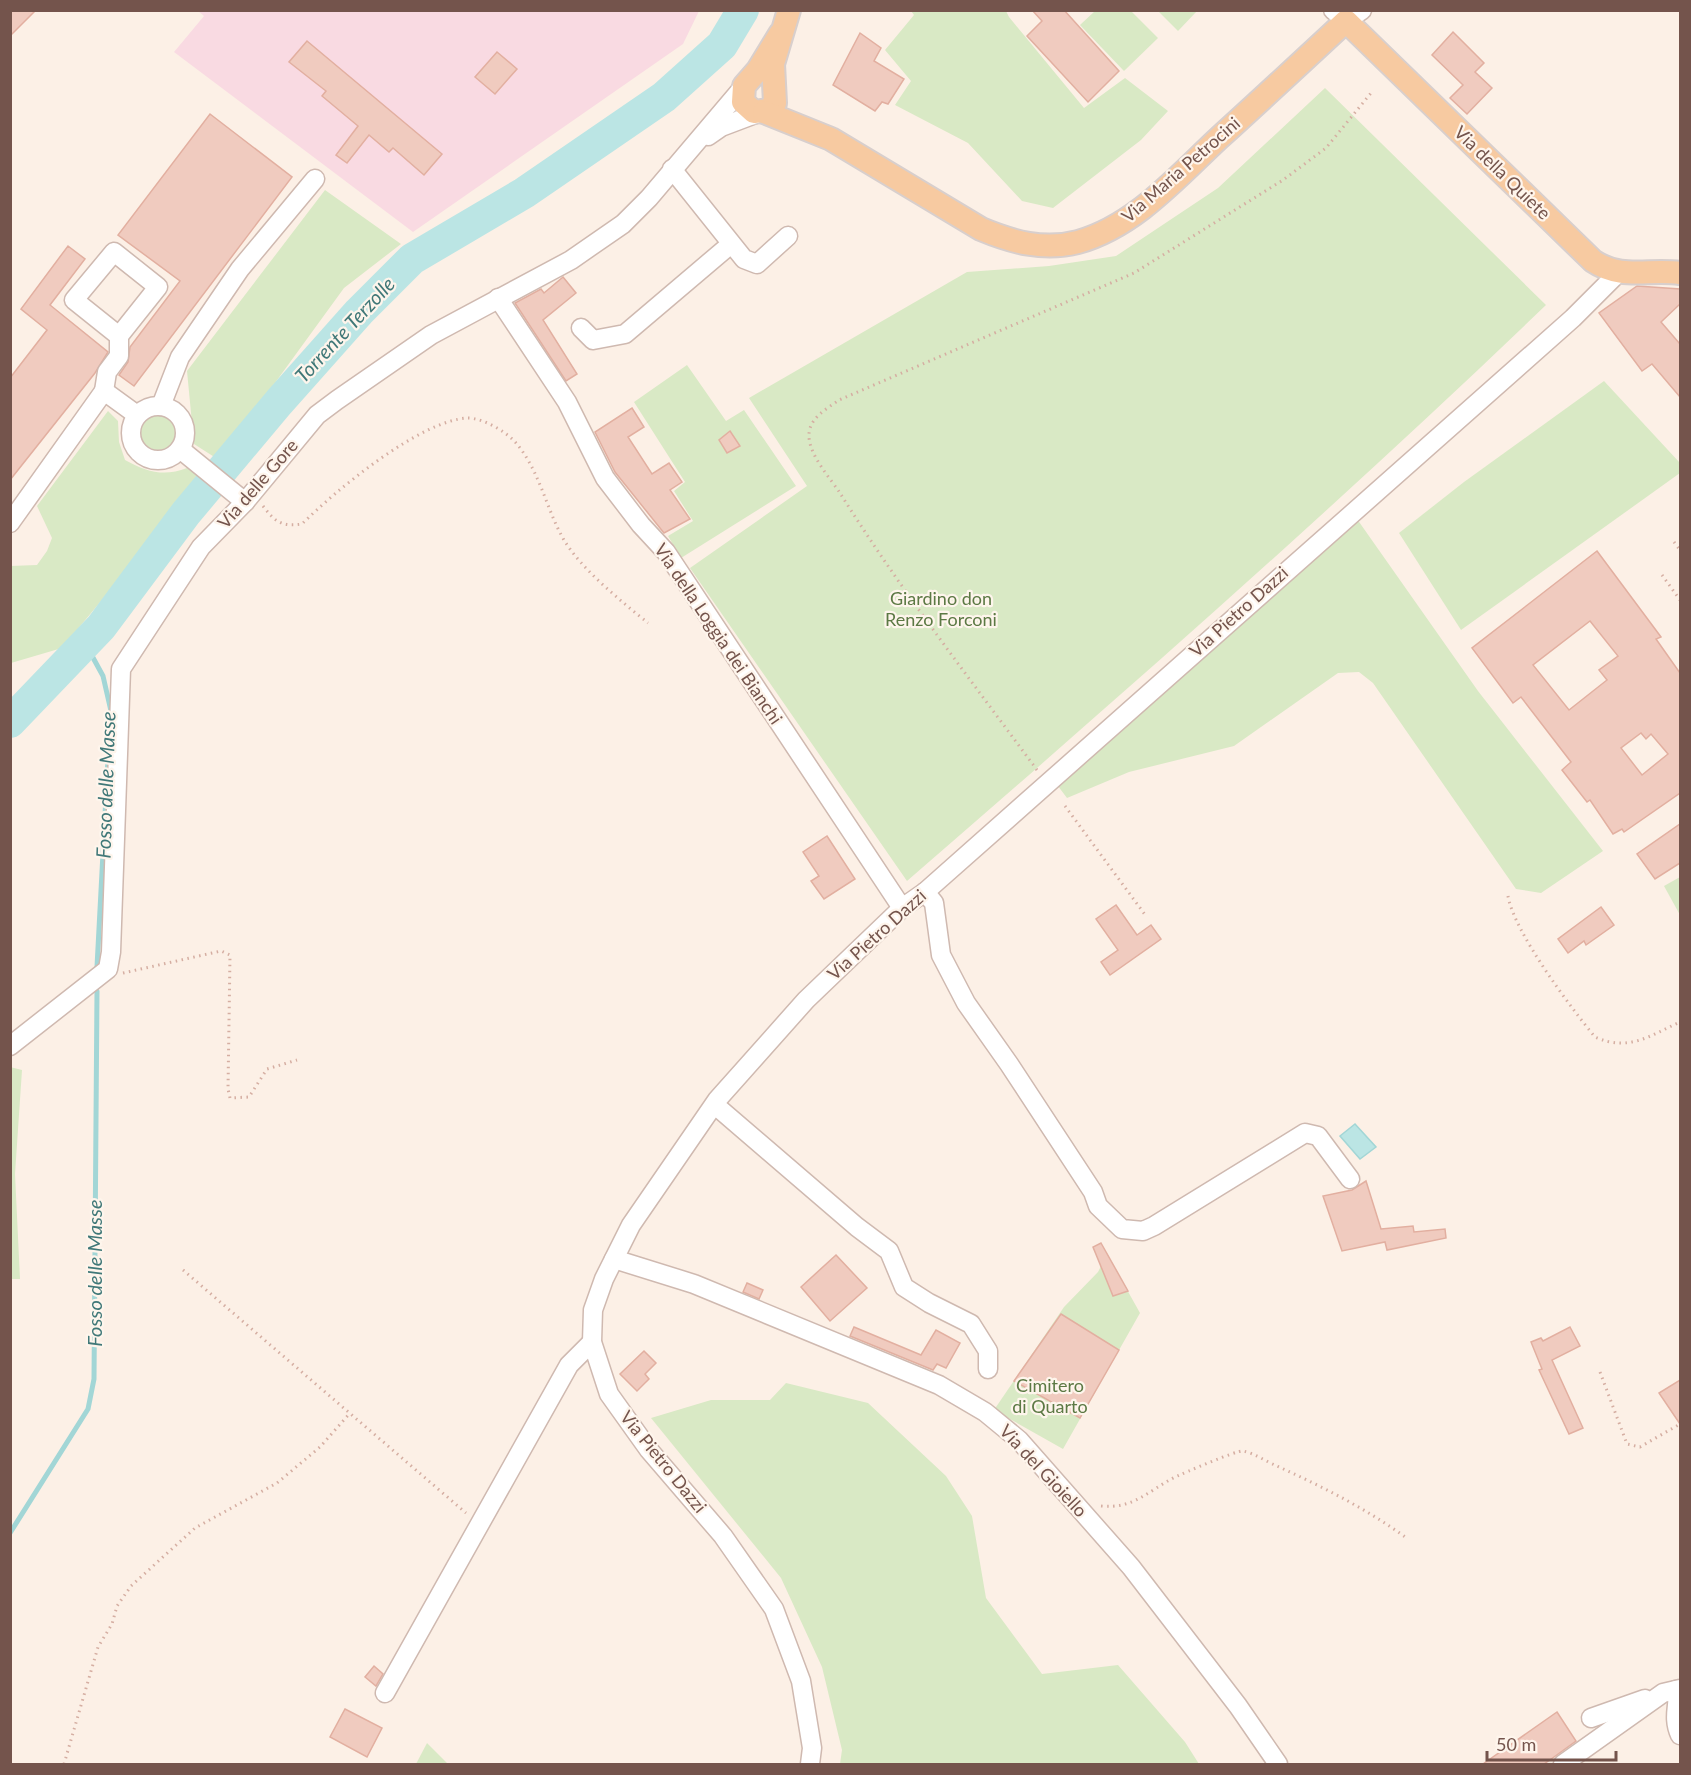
<svg xmlns="http://www.w3.org/2000/svg" width="1691" height="1775" viewBox="0 0 1691 1775" font-family="Lato,sans-serif">
<rect width="100%" height="100%" fill="#fcf0e6"/>
<!-- medical -->
<path fill="#f9dae2" d="M198,11H699L683,44L413,232L174,52L204,16Z"/>
<!-- green -->
<g fill="#d9e9c5">
<path d="M911,11H1006L1009,17L1084,108L1125,78L1168,111L1141,140L1053,208L1022,201L968,143L895,105L911,81L885,50L914,15Z"/>
<path d="M1095,11H1131L1158,38L1124,71L1080,25Z"/>
<path d="M1158,11H1197L1178,31Z"/>
<path d="M1325,88L1546,305C1339,504 1124,693 907,881L690,568L807,486L749,398L967,272L1049,266L1116,256L1218,188Z"/>
<path d="M325,190L401,244L344,288L219,460L194,444L187,371Z"/>
<path d="M687,365L726,421L744,410L796,486L681,558L668,536L693,521L674,491L685,482L634,402Z"/>
<path d="M1604,381L1680,463V473L1461,630L1399,533L1464,482Z"/>
<path d="M108,411L118,421L119,442L125,460C147,472 164,477 187,468L203,478L62,648L11,663L10,566L37,565L47,551L52,538L37,506Z"/>
<circle cx="158" cy="432" r="18"/>
<path d="M1357,519L1478,691L1603,851L1541,893L1516,889L1373,683L1359,672L1338,673L1234,746L1129,772L1067,798L1058,786Z"/>
<path d="M1680,877V915L1664,886Z"/>
<path d="M10,1067L22,1070L15,1174L20,1279H10Z"/>
<path d="M1107,1254L1140,1313L1063,1449L994,1410L1064,1307L1098,1272Z"/>
<path d="M786,1383L868,1403L946,1476L972,1516L986,1598L1042,1674L1118,1665L1185,1742L1199,1764H840L842,1750L822,1667L781,1578L651,1418L711,1400H770Z"/>
<path d="M427,1743L448,1764H416Z"/>
</g>
<!-- water -->
<path fill="#bbe5e4" stroke="#a2d6d6" stroke-width="1.5" d="M1355,1124L1376,1147L1360,1159L1340,1136Z"/>
<g fill="none" stroke-linecap="round" stroke-linejoin="round">
<!-- stream -->
<g stroke="#a2d6d6" stroke-width="5">
<path d="M85,643L103,676L111,711"/>
<path d="M97,967L110,720"/>
<path d="M10,1533L88,1409L94,1379L97,991"/>
</g>
<!-- river -->
<path stroke="#bbe5e4" stroke-width="32" d="M10,722L101,627L186,513L279,402L359,312L412,259L524,193L664,97L722,45L743,10"/>
</g>
<!-- building -->
<g fill="#f0cbbf" stroke="#e2afa0" stroke-width="1.5" fill-rule="evenodd">
<path d="M10,10H36L10,36Z"/>
<path d="M1032,10H1064L1119,71L1088,102L1027,36L1042,21Z"/>
<path d="M1453,32L1484,63L1475,72L1492,88L1467,114L1450,98L1463,85L1432,55Z"/>
<path d="M860,33L881,48L874,61L904,79L888,104L882,102L875,111L833,85Z"/>
<path d="M307,41L442,154L424,175L393,148L389,152L369,135L347,163L336,155L358,126L322,96L326,91L289,62Z"/>
<path d="M497,52L517,69L495,94L475,77Z"/>
<path d="M210,114L292,177L134,386L119,375L128,362L130,347L180,281L118,235Z"/>
<path d="M68,246L85,259L50,305L108,352L95,373L10,480V378L47,330L21,309Z"/>
<path d="M563,277L576,293L543,320L577,374L566,381L515,303L541,289L544,293Z"/>
<path d="M1637,286L1680,289V304L1661,322L1680,344V397L1652,364L1642,371L1599,313Z"/>
<path d="M632,408L644,427L628,437L652,474L669,463L682,482L670,490L690,519L664,533L615,472L595,432Z"/>
<path d="M730,431L740,446L727,453L719,440Z"/>
<path d="M1597,551L1661,637L1656,639L1680,673V793L1624,832L1622,829L1613,834L1590,800L1587,802L1562,770L1571,762L1521,697L1513,703L1472,648ZM1590,621L1618,656L1599,670L1607,680L1569,710L1533,665ZM1641,733L1646,739L1651,734L1668,754L1642,775L1621,748Z"/>
<path d="M1680,824V863L1655,879L1637,854Z"/>
<path d="M827,836L855,879L824,899L811,881L819,876L803,852Z"/>
<path d="M1116,905L1137,935L1151,925L1161,939L1110,975L1101,962L1118,950L1096,919Z"/>
<path d="M1601,907L1614,925L1586,945L1584,941L1568,953L1558,939Z"/>
<path d="M1366,1181L1381,1229L1413,1226L1414,1232L1445,1229L1446,1238L1387,1250L1385,1242L1342,1251L1323,1196L1352,1190Z"/>
<path d="M1101,1243L1128,1291L1113,1296L1093,1247Z"/>
<path d="M836,1255L867,1288L830,1321L801,1287Z"/>
<path d="M747,1283L763,1290L759,1299L743,1292Z"/>
<path d="M1061,1314L1119,1350L1080,1418L1014,1381Z"/>
<path d="M854,1327L921,1355L936,1330L960,1343L946,1368L937,1364L933,1370L850,1336Z"/>
<path d="M1570,1327L1580,1346L1552,1360L1583,1428L1569,1434L1539,1370L1542,1369L1531,1342L1541,1338L1543,1341Z"/>
<path d="M644,1351L656,1363L645,1374L649,1379L637,1391L620,1374Z"/>
<path d="M1680,1380V1424L1659,1393Z"/>
<path d="M374,1666L383,1674L376,1686L365,1677Z"/>
<path d="M345,1709L382,1728L367,1757L330,1737Z"/>
<path d="M1557,1712L1576,1741L1554,1757L1544,1764H1483Z"/>
</g>
<g fill="none" stroke-linecap="round" stroke-linejoin="round">
<defs>
<g id="minor">
<path d="M1333,10L1346,21L1362,10"/>
<path d="M708,136L721,127L758,113"/>
<path d="M672,169L744,259L757,264L788,236"/>
<path d="M498,298L567,402L605,478L641,525L666,552L902,908"/>
<path d="M581,328L593,340L625,334L731,244"/>
<path d="M104,391L107,372L119,356V336L158,287L114,252L74,300L119,336"/>
<path d="M161,406L180,357L240,269L315,179"/>
<circle cx="158" cy="433" r="27"/>
<path d="M180,449L245,502"/>
<path d="M10,523L104,391L137,415"/>
<path d="M925,892L934,903L941,955L966,1003L1009,1064L1093,1192L1098,1206L1122,1229L1143,1231L1154,1226L1305,1133L1318,1136L1350,1179"/>
<path d="M10,1046L108,969L111,952L121,669L201,547L245,502L317,415L337,400L431,335L571,260L623,224L649,198L744,86"/>
<path d="M715,1105L857,1227L889,1251L904,1287L929,1303L971,1324L988,1351V1369"/>
<path d="M614,1259L694,1284L939,1385L985,1412L1019,1440L1131,1567L1238,1706L1278,1764"/>
<path d="M1676,1690C1681,1702 1671,1715 1680,1735"/>
<path d="M385,1693L569,1365L592,1342"/>
<path d="M1591,1718L1645,1699"/>
<path d="M810,1764L812,1748L801,1681L774,1609L723,1536L649,1450L609,1394L592,1342L593,1310L604,1279L631,1225L717,1100L806,1000L902,908L925,892L1573,318L1618,273"/>
<path d="M1563,1764L1663,1693L1680,1689"/>
</g>
<g id="major">
<path d="M780,34L758,70L744,86L743,102L754,112L768,110L775,103L773,64L789,10"/>
<path d="M764,112L831,139L981,229C1012,242 1044,251 1078,242C1135,226 1177,177 1219,138C1262,99 1304,60 1346,21L1593,261C1621,280 1647,269 1680,273"/>
</g>
</defs>
<!-- minor casing -->
<use href="#minor" stroke="#cfb9b0" stroke-width="21"/>
<!-- major casing -->
<use href="#major" stroke="#d8cfcd" stroke-width="26"/>
<!-- path -->
<g stroke="#d5aea2" stroke-width="3" stroke-dasharray="1.5 4.5" stroke-linecap="butt">
<path d="M263,506C275,522 282,527 302,524C335,491 420,420 468,418C483,418 507,432 516,443C540,471 546,509 564,540C582,570 621,601 648,623"/>
<path d="M1674,542L1680,550"/>
<path d="M1662,575L1680,600"/>
<path d="M1037,770C970,679 900,589 840,493C830,478 810,456 809,437C808,419 825,410 839,400L1134,273L1283,180L1326,148L1371,93"/>
<path d="M1065,806L1146,916"/>
<path d="M1508,896C1514,932 1571,1008 1595,1037C1629,1052 1649,1036 1680,1022"/>
<path d="M123,973L221,951L230,955L228,1089L230,1098L249,1097L267,1069L297,1060"/>
<path d="M183,1270L466,1513"/>
<path d="M1600,1372L1627,1444L1640,1447L1680,1424"/>
<path d="M1101,1506C1134,1509 1148,1491 1175,1477C1184,1473 1237,1450 1243,1451C1254,1453 1267,1462 1277,1466C1323,1487 1367,1509 1408,1539"/>
<path d="M64,1764L98,1647L112,1624L117,1606L131,1586L195,1528L277,1483L320,1447L350,1413"/>
</g>
<!-- minor -->
<use href="#minor" stroke="#fff" stroke-width="18"/>
<!-- major -->
<use href="#major" stroke="#f7caa1" stroke-width="22"/>
</g>
<g text-anchor="middle" stroke-width="4.5" stroke-linejoin="round" paint-order="stroke">
<!-- street labels -->
<g font-size="18" fill="#74544c" stroke="#fef5ec">
<text transform="translate(1181 170) rotate(-41)" y="6">Via Maria Petrocini</text>
<text transform="translate(1502 173) rotate(44)" y="6">Via della Quiete</text>
<text transform="translate(258 484) rotate(-49)" y="6">Via delle Gore</text>
<text transform="translate(1239 612) rotate(-42)" y="6">Via Pietro Dazzi</text>
<text transform="translate(718 634) rotate(56)" y="6">Via della Loggia dei Bianchi</text>
<text transform="translate(877 935) rotate(-42)" y="6">Via Pietro Dazzi</text>
<text transform="translate(663 1462) rotate(51)" y="6">Via Pietro Dazzi</text>
<text transform="translate(1043 1471) rotate(47)" y="6">Via del Gioiello</text>
</g>
<!-- park labels -->
<g font-size="18" fill="#5c7944" stroke="#fef5ec">
<text x="941" y="605">Giardino don<tspan x="941" dy="21">Renzo Forconi</tspan></text>
<text x="1050" y="1392">Cimitero<tspan x="1050" dy="21">di Quarto</tspan></text>
</g>
<!-- water labels -->
<g font-size="20" font-style="italic" fill="#407878" stroke="#fef5ec">
<text transform="translate(345 330) rotate(-47)" y="7">Torrente Terzolle</text>
<text transform="translate(106 785) rotate(-88)" y="7">Fosso delle Masse</text>
<text transform="translate(95 1273) rotate(-90)" y="7">Fosso delle Masse</text>
</g>
</g>
<!-- border -->
<rect width="1691" height="1775" fill="none" stroke="#74544c" stroke-width="24"/>
<!-- scale -->
<path d="M1487 1751v9h129v-9" fill="none" stroke="#74544c" stroke-width="3"/>
<text x="1496" y="1751" font-size="18" fill="#74544c" stroke="#fef5ec" stroke-width="4.5" paint-order="stroke">50 m</text>
</svg>
